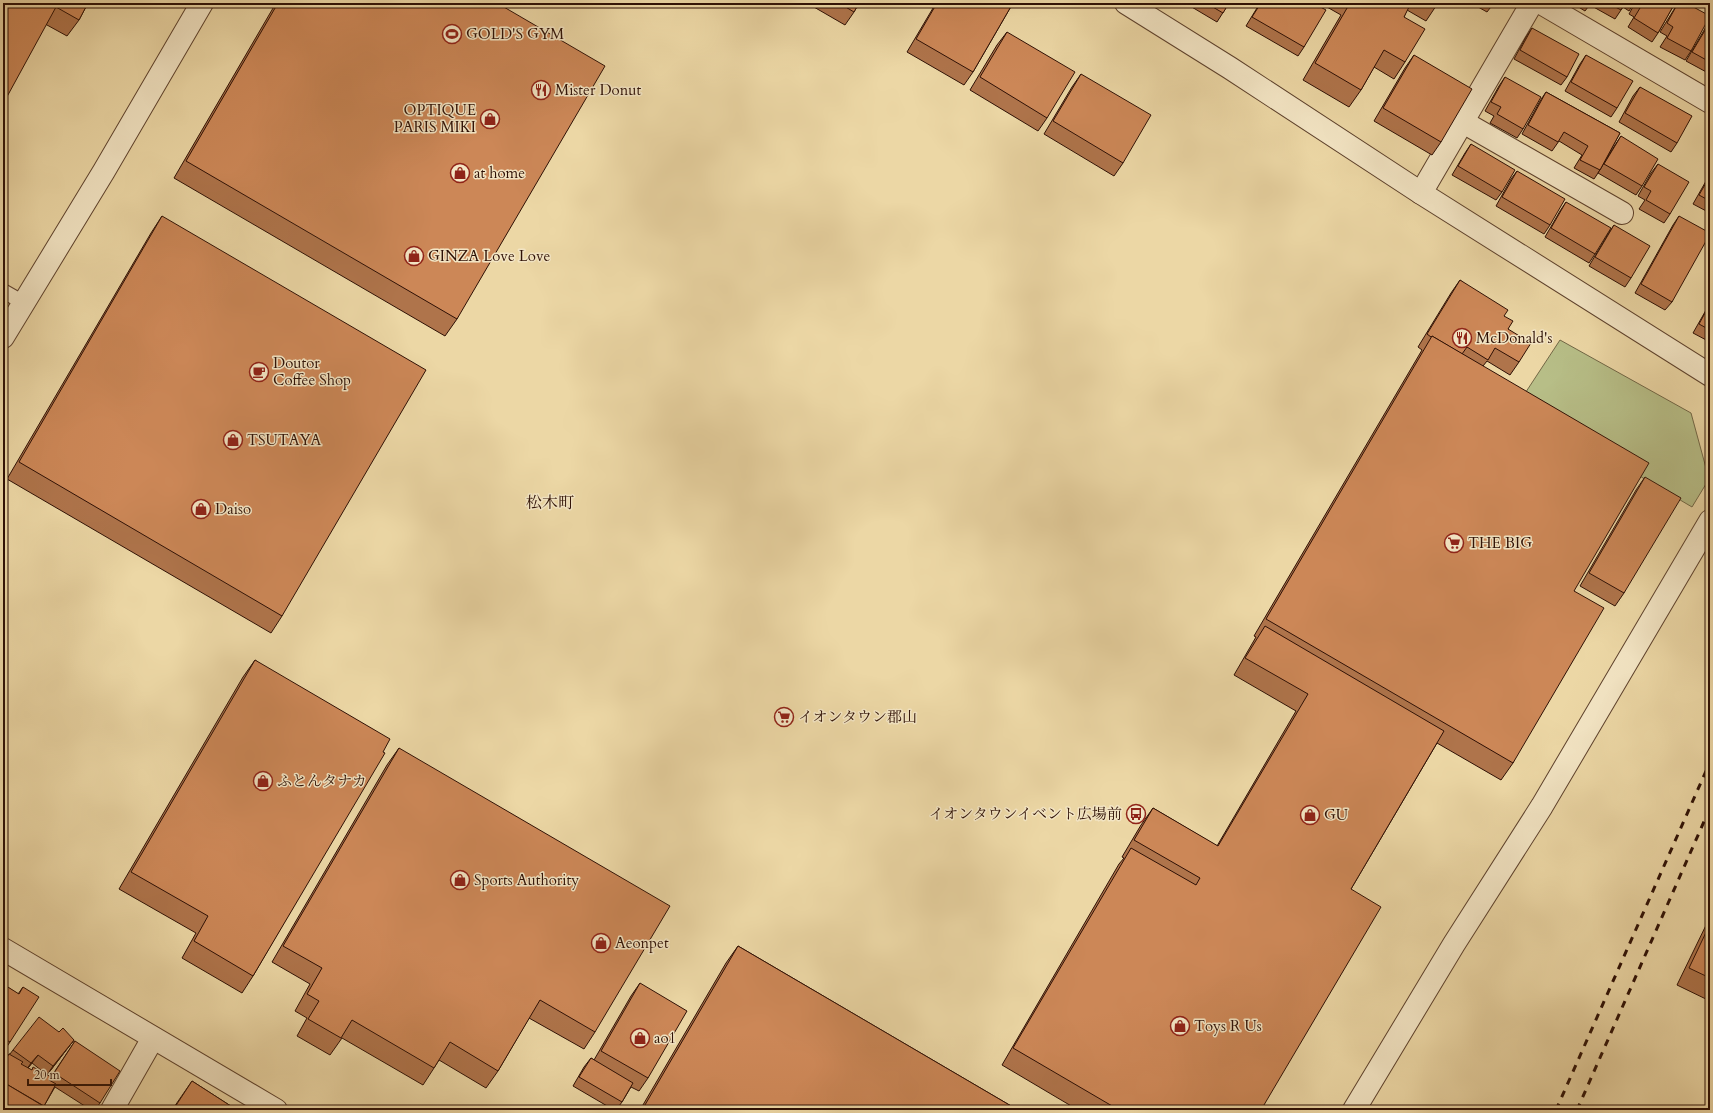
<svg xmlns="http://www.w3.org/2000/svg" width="1713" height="1113" viewBox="0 0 1713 1113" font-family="Cardo,'Noto Serif JP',serif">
<rect width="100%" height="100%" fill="#ecd7a5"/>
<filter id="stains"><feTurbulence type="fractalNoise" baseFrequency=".005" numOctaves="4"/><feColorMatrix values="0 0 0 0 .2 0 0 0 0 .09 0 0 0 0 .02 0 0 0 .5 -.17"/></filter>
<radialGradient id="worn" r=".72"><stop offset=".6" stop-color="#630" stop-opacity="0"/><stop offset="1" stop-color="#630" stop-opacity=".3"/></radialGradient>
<!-- green -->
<path fill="#b7be87" stroke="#726746" d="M1560,340L1691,413L1709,479L1692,507L1518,404Z"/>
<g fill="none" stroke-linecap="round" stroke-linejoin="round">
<defs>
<path id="service" d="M3,291L24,303"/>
<g id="minor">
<path d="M1541,3L1710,102"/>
<path d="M1463,122L1622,213"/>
<path d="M1421,193L1532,3"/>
<path d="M112,1110L153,1038"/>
</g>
<g id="tertiary">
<path d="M1126,3L1230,68L1421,193L1710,375"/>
<path d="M3,337L104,171L202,3"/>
<path d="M3,949L276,1110"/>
<path d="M1354,1110L1454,944L1542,806L1710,521"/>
</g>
</defs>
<!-- service casing -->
<use href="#service" stroke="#5e422d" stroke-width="16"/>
<!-- minor casing -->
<use href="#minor" stroke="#5e422d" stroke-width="24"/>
<!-- tertiary casing -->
<use href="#tertiary" stroke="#5e422d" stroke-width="24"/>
<!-- service -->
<use href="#service" stroke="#f3e5c4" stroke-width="14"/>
<!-- minor -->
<use href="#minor" stroke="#f3e5c4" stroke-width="22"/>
<!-- tertiary -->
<use href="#tertiary" stroke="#f3e5c4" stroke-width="22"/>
<!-- rail -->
<g stroke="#2e1005" stroke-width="3" stroke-dasharray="7 7" stroke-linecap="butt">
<path d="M1556,1110L1710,762"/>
<path d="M1577,1110L1710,808"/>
</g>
</g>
<!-- wall -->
<g fill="#af744b" stroke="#2e1005">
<path d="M3,3H88L79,20L67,36L47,25Z"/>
<path d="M276,3H497L457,319L445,336L174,178Z"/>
<path d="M807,3H859L854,12L845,25Z"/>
<path d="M936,3H1013L973,72L964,85L907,52Z"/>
<path d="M1185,3H1229L1217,22Z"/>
<path d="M1260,3H1313L1304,47L1298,56L1246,26Z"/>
<path d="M1320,3H1438L1426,21L1407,10L1404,17L1405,62L1394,79L1374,67L1361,90L1349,107L1303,80L1341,15Z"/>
<path d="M1471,3H1494L1487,12Z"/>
<path d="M1572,3H1591L1585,11Z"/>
<path d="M1591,3H1634L1629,11L1623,7L1615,19L1590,5Z"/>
<path d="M1635,3H1675L1658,33L1652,42L1628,27L1634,17L1629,14Z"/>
<path d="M1678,3H1686L1691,51L1685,60L1660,47L1667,36L1660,32Z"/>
<path d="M1710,20V74L1686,61Z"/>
<path d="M1532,28L1567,77L1561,85L1514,59L1526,37Z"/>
<path d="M1007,32L1047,118L1038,131L970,90L997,45Z"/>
<path d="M1414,55L1441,142L1432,155L1374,121L1405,68Z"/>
<path d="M1586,55L1617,108L1611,117L1565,91L1580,64Z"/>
<path d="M1081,74L1123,163L1114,176L1044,134L1072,87Z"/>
<path d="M1505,77L1523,129L1517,138L1490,123L1494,116L1485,111L1499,86Z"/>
<path d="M1640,87L1677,143L1671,152L1619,122L1633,96Z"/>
<path d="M1546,92L1620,133L1600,170L1594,179L1574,168L1582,155L1559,141L1552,151L1522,134L1540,101Z"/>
<path d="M1621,136L1642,186L1636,195L1598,173L1615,145Z"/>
<path d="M1471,144L1502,192L1496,200L1452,175L1465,153Z"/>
<path d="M1658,164L1670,214L1664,223L1639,209L1645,200L1638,196L1651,173Z"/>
<path d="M1517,171L1550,225L1544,234L1496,206L1511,179Z"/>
<path d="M1710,174V213L1693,204Z"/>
<path d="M1566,202L1595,254L1589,263L1545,237L1560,211Z"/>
<path d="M162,216L282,616L271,633L7,479L151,233Z"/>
<path d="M1679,216L1672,302L1665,310L1635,293L1673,225Z"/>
<path d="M1614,225L1631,278L1625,287L1589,266L1608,234Z"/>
<path d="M1460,280L1504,316L1508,329L1519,362L1510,375L1487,361L1483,366L1574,591L1513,763L1501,780L1437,743L1351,889L1261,1110H1078L1002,1065L1119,864L1124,858L1122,857L1141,825L1153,808L1217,846L1296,711L1234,675L1256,637L1254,636L1422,350L1418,347L1451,293Z"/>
<path d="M1710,303V342L1693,333Z"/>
<path d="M1645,477L1624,593L1615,606L1580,586L1636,490Z"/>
<path d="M255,660L383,752L253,976L242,993L182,958L196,933L119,889L243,677Z"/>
<path d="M399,748L595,1032L584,1049L529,1018L498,1071L486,1088L439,1060L434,1068L423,1085L342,1038L330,1055L297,1036L307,1018L295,1011L310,984L272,962L387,765Z"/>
<path d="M1710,917V1001L1677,985Z"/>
<path d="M738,946L1018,1110H640L726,963Z"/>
<path d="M640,983L648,1078L639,1091L631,1087L622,1102L616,1110H614L573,1086L584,1067L591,1058L594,1060L631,996Z"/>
<path d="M3,984L18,994L23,987L10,1042L4,1051H3Z"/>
<path d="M59,1032L74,1040L47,1075L32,1063L28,1068L31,1070L51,1077L75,1041L100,1103L95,1110H91L55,1087L44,1106L3,1110V1062L9,1054H10L13,1050Z"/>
<path d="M192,1081L237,1110H172Z"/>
</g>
<!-- shaded-wall -->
<g fill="#8f5e3d" stroke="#2e1005">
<path d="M74,1040L67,1049L47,1075L53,1066Z"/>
<path d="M38,1055L32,1063L25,1072L31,1063Z"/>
</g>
<!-- building -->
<g fill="#cc8757" stroke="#2e1005">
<path d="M3,3H88L79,20L56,7L3,104Z"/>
<path d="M278,3H497L605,66L457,319L186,161Z"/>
<path d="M839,3H859L854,12Z"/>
<path d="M937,3H1013L973,72L916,39Z"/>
<path d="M1206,3H1229L1223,13Z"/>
<path d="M1261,3H1313L1326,10L1304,47L1252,17Z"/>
<path d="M1350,3H1411L1404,17L1425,29L1405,62L1384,50L1361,90L1315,63Z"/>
<path d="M1608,3H1625L1621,10Z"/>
<path d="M1636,3H1675L1658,33L1634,18L1640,8L1635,5Z"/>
<path d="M1678,3H1686L1710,16L1691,51L1667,38L1673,27L1667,23Z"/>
<path d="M1710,22V62L1692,52Z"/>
<path d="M1532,28L1579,54L1567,77L1520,50Z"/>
<path d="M1007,32L1075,72L1047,118L980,77Z"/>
<path d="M1414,55L1472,89L1441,142L1383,108Z"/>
<path d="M1586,55L1633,81L1617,108L1571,82Z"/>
<path d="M1081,74L1151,115L1123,163L1053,121Z"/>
<path d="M1505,77L1541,97L1523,129L1497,114L1501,107L1491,102Z"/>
<path d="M1640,87L1692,116L1677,143L1625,113Z"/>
<path d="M1546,92L1620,133L1600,170L1580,160L1588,146L1564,132L1558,142L1528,125Z"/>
<path d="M1621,136L1658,159L1642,186L1604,164Z"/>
<path d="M1471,144L1515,170L1502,192L1458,166Z"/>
<path d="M1658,164L1689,182L1670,214L1646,200L1651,191L1644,187Z"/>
<path d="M1517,171L1565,199L1550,225L1502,197Z"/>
<path d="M1710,176V201L1699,195Z"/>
<path d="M1566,202L1611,228L1595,254L1551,228Z"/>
<path d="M162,216L426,370L282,616L19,462Z"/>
<path d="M1679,216L1710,233V234L1672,302L1641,284Z"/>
<path d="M1614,225L1650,246L1631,278L1595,257Z"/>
<path d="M1460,280L1508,310L1504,316L1513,321L1508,329L1531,343L1519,362L1495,348L1488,360L1467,347L1462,354L1432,336L1431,337L1427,334Z"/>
<path d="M1710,304V330L1699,324Z"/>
<path d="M1432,336L1649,463L1574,591L1604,608L1513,763L1266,619Z"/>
<path d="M1645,477L1681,498L1624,593L1589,573Z"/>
<path d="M1265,626L1444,731L1351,889L1381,907L1261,1110H1119L1013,1048L1131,848L1196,885L1200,878L1134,840L1153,808L1218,846L1308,694L1245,658Z"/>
<path d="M255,660L390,739L383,752L385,753L253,976L194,941L208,916L131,872Z"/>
<path d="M399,748L670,906L595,1032L540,1000L498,1071L450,1042L434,1068L352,1020L341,1038L308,1019L319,1001L307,994L322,968L283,946Z"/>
<path d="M1710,924V978L1689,968Z"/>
<path d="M738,946L1018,1110H642Z"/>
<path d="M640,983L687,1011L648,1078L601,1051Z"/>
<path d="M3,984L19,994L23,987L39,997L10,1042L3,1038Z"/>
<path d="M39,1017L59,1032L63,1028L74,1040L53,1066L38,1055L31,1063L13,1050Z"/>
<path d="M75,1041L120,1071L100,1103L54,1073Z"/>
<path d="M9,1054L23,1062L21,1064L32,1070L33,1067L51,1077L49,1080L56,1084L44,1106L3,1082V1064Z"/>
<path d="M591,1058L633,1083L622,1102L579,1077Z"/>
<path d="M192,1081L237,1110H173Z"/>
<path d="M3,1082L50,1110H3Z"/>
</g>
<!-- icons -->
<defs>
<symbol id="stadium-ring" viewBox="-11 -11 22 22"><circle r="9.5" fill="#f3e5c4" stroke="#8f2418" stroke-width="1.5"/><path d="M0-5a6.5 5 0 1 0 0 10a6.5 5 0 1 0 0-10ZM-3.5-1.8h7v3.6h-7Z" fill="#8f2418"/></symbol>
<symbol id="restaurant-ring" viewBox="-11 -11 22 22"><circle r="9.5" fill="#f3e5c4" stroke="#8f2418" stroke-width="1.5"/><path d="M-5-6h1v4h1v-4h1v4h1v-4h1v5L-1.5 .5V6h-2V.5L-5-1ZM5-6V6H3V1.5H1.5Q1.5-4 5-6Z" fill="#8f2418"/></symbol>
<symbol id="shop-ring" viewBox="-11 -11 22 22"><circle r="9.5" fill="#f3e5c4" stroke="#8f2418" stroke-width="1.5"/><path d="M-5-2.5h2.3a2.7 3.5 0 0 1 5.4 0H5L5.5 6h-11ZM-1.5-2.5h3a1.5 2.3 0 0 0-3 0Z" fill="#8f2418"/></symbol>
<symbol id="cafe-ring" viewBox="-11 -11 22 22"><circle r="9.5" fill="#f3e5c4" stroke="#8f2418" stroke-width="1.5"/><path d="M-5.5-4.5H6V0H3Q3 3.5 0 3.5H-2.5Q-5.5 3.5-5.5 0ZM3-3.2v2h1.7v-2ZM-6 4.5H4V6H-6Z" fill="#8f2418"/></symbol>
<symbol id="supermarket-ring" viewBox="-11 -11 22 22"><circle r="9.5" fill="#f3e5c4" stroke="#8f2418" stroke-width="1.5"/><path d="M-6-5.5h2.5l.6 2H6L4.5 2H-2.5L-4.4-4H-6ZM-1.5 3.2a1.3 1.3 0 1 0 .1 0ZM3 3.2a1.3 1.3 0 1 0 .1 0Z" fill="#8f2418"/></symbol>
<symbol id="bus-ring" viewBox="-11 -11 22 22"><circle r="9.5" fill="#f3e5c4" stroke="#8f2418" stroke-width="1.5"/><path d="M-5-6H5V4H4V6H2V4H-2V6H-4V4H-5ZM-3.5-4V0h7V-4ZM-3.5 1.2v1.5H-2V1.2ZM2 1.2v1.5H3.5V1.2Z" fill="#8f2418"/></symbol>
</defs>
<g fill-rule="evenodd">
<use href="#stadium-ring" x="441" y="23" width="22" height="22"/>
<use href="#restaurant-ring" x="530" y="79" width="22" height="22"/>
<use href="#shop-ring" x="479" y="108" width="22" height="22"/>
<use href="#shop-ring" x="449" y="162" width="22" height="22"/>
<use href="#shop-ring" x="403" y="245" width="22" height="22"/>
<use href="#restaurant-ring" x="1451" y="327" width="22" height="22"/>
<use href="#cafe-ring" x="248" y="361" width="22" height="22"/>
<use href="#shop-ring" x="222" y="429" width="22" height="22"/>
<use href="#shop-ring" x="190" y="498" width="22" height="22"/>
<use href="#supermarket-ring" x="1443" y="532" width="22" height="22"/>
<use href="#supermarket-ring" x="773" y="706" width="22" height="22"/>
<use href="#shop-ring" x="252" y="770" width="22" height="22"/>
<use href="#bus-ring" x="1125" y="803" width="22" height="22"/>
<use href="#shop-ring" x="1299" y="804" width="22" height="22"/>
<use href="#shop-ring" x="449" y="869" width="22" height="22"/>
<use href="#shop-ring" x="590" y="932" width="22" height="22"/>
<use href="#shop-ring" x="1169" y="1015" width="22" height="22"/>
<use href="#shop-ring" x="629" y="1027" width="22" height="22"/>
</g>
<g text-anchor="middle" stroke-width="3" stroke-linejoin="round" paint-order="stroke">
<!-- poi labels -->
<g font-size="15" fill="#2e1005" stroke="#f3e5c4" text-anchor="start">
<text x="466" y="39">GOLD'S GYM</text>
<text x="555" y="95">Mister Donut</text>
<text x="476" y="115" text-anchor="end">OPTIQUE<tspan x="476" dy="17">PARIS MIKI</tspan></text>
<text x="474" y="178">at home</text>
<text x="428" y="261">GINZA Love Love</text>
<text x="1476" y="343">McDonald's</text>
<text x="273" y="368">Doutor<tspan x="273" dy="17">Coffee Shop</tspan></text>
<text x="247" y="445">TSUTAYA</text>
<text x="215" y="514">Daiso</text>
<text x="1468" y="548">THE BIG</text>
<text x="798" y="722">イオンタウン郡山</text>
<text x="277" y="786">ふとんタナカ</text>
<text x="1122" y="819" text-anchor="end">イオンタウンイベント広場前</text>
<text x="1324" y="820">GU</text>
<text x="474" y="885">Sports Authority</text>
<text x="615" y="948">Aeonpet</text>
<text x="1194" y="1031">Toys R Us</text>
<text x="654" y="1043">ao1</text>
</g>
<!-- neighbourhood labels -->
<g font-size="16" fill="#2e1005" stroke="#f3e5c4">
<text x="550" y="508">松木町</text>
</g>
</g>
<!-- margin -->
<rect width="1713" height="1113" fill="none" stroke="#ecd7a5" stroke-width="16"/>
<rect x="4" y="4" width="1705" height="1105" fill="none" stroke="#2e1005" stroke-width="2"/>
<rect x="8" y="8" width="1697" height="1097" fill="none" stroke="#2e1005"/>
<!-- scale -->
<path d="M28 1079v6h83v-6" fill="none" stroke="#2e1005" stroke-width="2"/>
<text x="34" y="1079" font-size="12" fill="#2e1005" stroke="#f3e5c4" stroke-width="3" paint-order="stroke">20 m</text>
<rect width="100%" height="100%" filter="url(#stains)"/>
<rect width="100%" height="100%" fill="url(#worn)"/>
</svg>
